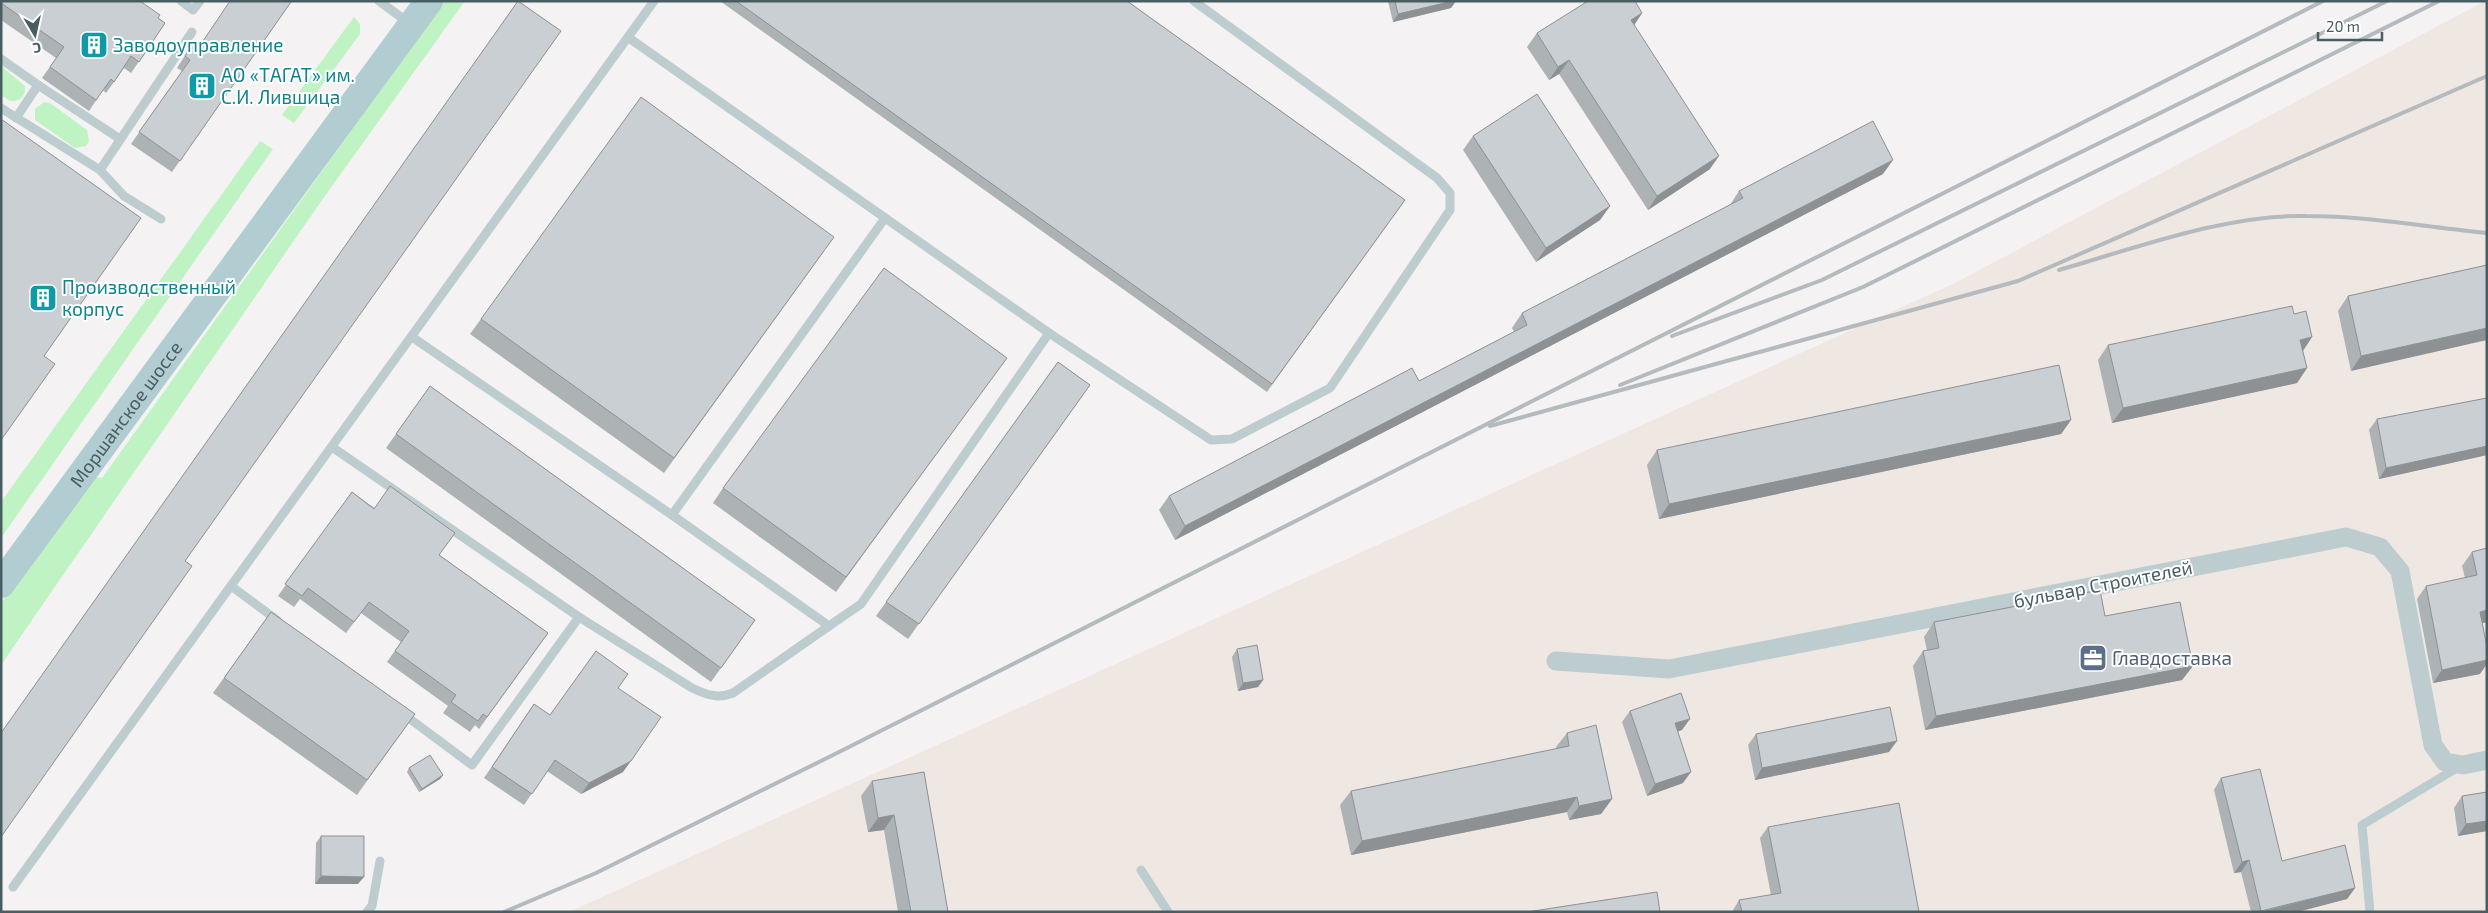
<svg xmlns="http://www.w3.org/2000/svg" width="2488" height="913" viewBox="0 0 2488 913" font-family="'Exo 2',sans-serif">
<rect width="100%" height="100%" fill="#f5f2f3"/>
<!-- commercial -->
<path fill="#efe8e2" d="M2485,1H2487V912H569L1955,283Z"/>
<!-- green -->
<g fill="#c0f3c3">
<path d="M444,1H465L322,200L1,665V603L92,476L102,478Z"/>
<path d="M354,17L360,24V34L294,123L282,115Z"/>
<path d="M1,66L25,86C26,96 20,102 10,101L1,95Z"/>
<path d="M44,102L50,103L87,130L89,141L86,146L75,148L35,120V109Z"/>
<path d="M260,141L273,149L1,538V502Z"/>
</g>
<g fill="none" stroke-linecap="round" stroke-linejoin="round">
<!-- service -->
<g stroke="#bdcdcf" stroke-width="9">
<path d="M181,1L193,10L200,1"/>
<path d="M379,1L409,23"/>
<path d="M1,59L38,85L16,118"/>
<path d="M38,85L120,139"/>
<path d="M1,108L100,170L124,196L161,219"/>
<path d="M100,170L192,32"/>
<path d="M1049,333L1211,440L1232,439L1330,388L1450,210V193L1437,178L1194,1"/>
<path d="M412,337L672,515L829,626L861,604L1049,333L629,38"/>
<path d="M332,447L579,617L472,765L402,713"/>
<path d="M672,515L885,218"/>
<path d="M231,586L277,620"/>
<path d="M579,617L692,688C707,695 718,699 733,693L829,626"/>
<path d="M1141,870L1168,912"/>
<path d="M13,887L654,1"/>
<path d="M367,912L372,906L380,861"/>
<path d="M2370,912L2362,825L2460,766"/>
</g>
<!-- minor -->
<path stroke="#bdcdcf" stroke-width="19" d="M1556,661L1669,669L2346,537L2380,547L2400,571L2433,745L2445,762L2463,765L2487,760"/>
<!-- primary -->
<path stroke="#b1cdd2" stroke-width="28" id="s1" d="M1,584L429,1"/>
<!-- rail -->
<g stroke="#b4babd" stroke-width="4">
<path d="M2059,270C2136,248 2227,214 2306,216C2366,216 2427,227 2487,233"/>
<path d="M1672,336L1822,280L2387,1"/>
<path d="M1620,385L1863,287L2439,1"/>
<path d="M1490,426L2018,281L2487,76"/>
<path d="M504,912L596,873L843,750L2323,1"/>
</g>
</g>
<!-- wall -->
<g fill="#adb2b5">
<path d="M1,1L91,2L158,18L165,23L131,73L124,68L106,93L103,90L89,111L42,78L56,58L1,20Z"/>
<path d="M720,1H1127L1405,200L1267,392Z"/>
<path d="M1388,1H1456L1451,8L1393,22Z"/>
<path d="M291,2L172,172L131,144L182,71L177,68L193,43L199,47Z"/>
<path d="M1642,13L1634,25L1710,169L1648,210L1559,74L1549,80L1527,47L1537,33Z"/>
<path d="M1473,136L1610,206L1600,220L1536,262L1463,150Z"/>
<path d="M1883,174L1175,540L1159,510L1169,496L1419,381L1514,332L1512,328L1522,313L1730,205L1739,191Z"/>
<path d="M824,251L664,473L470,334L481,319Z"/>
<path d="M2487,265L2351,371L2338,311L2348,296Z"/>
<path d="M2294,314L2312,337L2303,351L2307,368L2297,383L2112,423L2098,360L2108,345Z"/>
<path d="M1058,362L1090,385L908,639L876,616Z"/>
<path d="M996,372L836,592L713,503L723,488Z"/>
<path d="M430,386L755,620L711,682L386,448Z"/>
<path d="M2487,398V455L2379,479L2369,430L2377,419Z"/>
<path d="M2071,420L2061,434L1659,519L1647,465L1657,450Z"/>
<path d="M352,492L548,633L479,729L475,725L470,732L443,713L448,706L387,662L401,642L361,613L346,633L300,599L294,607L278,596Z"/>
<path d="M2487,548V622L2482,623L2480,674L2433,683L2417,599L2426,586L2465,578L2462,566L2472,552Z"/>
<path d="M271,612L415,714L357,795L213,693Z"/>
<path d="M2105,616L2193,666L2182,680L1925,730L1913,666L1923,651L1927,650L1924,637L1934,622Z"/>
<path d="M1237,649L1263,680L1258,687L1238,691L1232,657Z"/>
<path d="M618,688L623,772L581,794L547,771L524,805L484,778L534,704L550,715Z"/>
<path d="M1630,711L1682,730L1678,731L1683,783L1647,796L1622,722Z"/>
<path d="M1567,733L1612,799L1601,814L1569,820L1567,812L1351,855L1340,805L1351,791L1557,749L1556,747Z"/>
<path d="M1756,734L1889,752L1755,780L1748,745Z"/>
<path d="M409,768L443,775L440,779L419,792L407,772Z"/>
<path d="M924,772L948,912H898L884,830L868,832L861,796L872,781Z"/>
<path d="M2221,778L2282,861L2355,888L2347,899L2297,912H2251L2241,872L2234,873L2214,790Z"/>
<path d="M2487,792V831L2458,836L2454,808L2462,796Z"/>
<path d="M1768,827L1919,912H1732L1739,900L1771,895L1760,838Z"/>
<path d="M321,836L358,884H315L316,843Z"/>
</g>
<!-- shaded-wall -->
<g fill="#8d9193">
<path d="M1453,1H1456L1451,8L1393,22L1398,14Z"/>
<path d="M1642,13L1633,27L1631,20Z"/>
<path d="M1569,60L1559,74L1549,80L1558,67Z"/>
<path d="M1719,156L1710,169L1648,210L1657,196Z"/>
<path d="M1893,160L1883,174L1175,540L1185,526Z"/>
<path d="M1610,206L1600,220L1536,262L1546,248Z"/>
<path d="M2487,328V340L2351,371L2361,356Z"/>
<path d="M2312,337L2302,352L2300,340Z"/>
<path d="M2307,368L2297,383L2112,423L2123,408Z"/>
<path d="M2071,420L2061,434L1659,519L1669,504Z"/>
<path d="M2487,446V455L2379,479L2386,468Z"/>
<path d="M2487,610V622L2470,626L2480,612Z"/>
<path d="M2487,660V664L2480,674L2433,683L2442,670Z"/>
<path d="M2193,666L2182,680L1925,730L1936,716Z"/>
<path d="M1263,680L1258,687L1238,691L1243,683Z"/>
<path d="M1690,719L1682,730L1667,735L1675,723Z"/>
<path d="M1897,741L1889,752L1755,780L1762,768Z"/>
<path d="M631,761L623,772L581,794L589,783Z"/>
<path d="M1691,772L1683,783L1647,796L1655,784Z"/>
<path d="M443,775L440,779L419,792L422,789Z"/>
<path d="M1577,797L1567,812L1351,855L1362,841Z"/>
<path d="M1612,799L1601,814L1569,820L1579,806Z"/>
<path d="M894,815L884,830L868,832L878,818Z"/>
<path d="M2487,821V831L2458,836L2466,824Z"/>
<path d="M2249,860L2241,872L2234,873L2242,862Z"/>
<path d="M321,876L364,877L358,884H315Z"/>
<path d="M2355,888L2347,899L2297,912H2261Z"/>
</g>
<!-- building -->
<g fill="#c9cfd2" stroke="#8d9193">
<path d="M1,1H140L160,15L158,18L165,23L139,62L131,56L114,82L111,79L96,100L50,67L64,47L1,3Z"/>
<path d="M230,1H290L291,2L180,161L139,132L190,60L185,56L193,43L199,47Z"/>
<path d="M518,1L561,31L185,561L192,566L1,837V733Z"/>
<path d="M736,1H1127L1405,200L1272,384Z"/>
<path d="M1395,1H1453L1398,14Z"/>
<path d="M1588,1H1635L1642,13L1631,20L1719,156L1657,196L1569,60L1558,67L1537,33Z"/>
<path d="M1537,94L1610,206L1546,248L1473,136Z"/>
<path d="M641,97L834,237L674,458L481,319Z"/>
<path d="M1,119L141,218L44,356L55,364L1,440Z"/>
<path d="M1873,121L1893,160L1185,526L1169,496L1412,368L1419,381L1527,325L1522,313L1743,198L1739,191Z"/>
<path d="M2487,265V328L2361,356L2348,296Z"/>
<path d="M884,268L1007,358L846,577L723,488Z"/>
<path d="M2292,306L2294,314L2306,311L2312,337L2300,340L2307,368L2123,408L2108,345Z"/>
<path d="M1058,362L1090,385L919,624L886,602Z"/>
<path d="M2059,365L2071,420L1669,504L1657,450Z"/>
<path d="M430,386L755,620L721,668L396,434Z"/>
<path d="M2487,398V446L2386,468L2377,419Z"/>
<path d="M390,486L455,533L439,555L548,633L487,717L483,714L478,721L451,702L456,695L395,651L409,631L369,602L354,622L308,588L302,596L285,584L352,492L374,509Z"/>
<path d="M2487,548V610L2480,612L2487,647V660L2442,670L2426,586L2477,575L2472,552Z"/>
<path d="M2100,590L2105,616L2180,602L2193,666L1936,716L1923,651L1939,648L1934,622Z"/>
<path d="M271,612L415,714L367,780L224,678Z"/>
<path d="M1257,645L1263,680L1243,683L1237,649Z"/>
<path d="M596,651L628,674L618,688L661,717L631,761L589,783L555,760L532,794L492,767L534,704L550,715Z"/>
<path d="M1681,693L1690,719L1675,723L1691,772L1655,784L1630,711Z"/>
<path d="M1890,707L1897,741L1762,768L1756,734Z"/>
<path d="M1596,725L1612,799L1579,806L1577,797L1362,841L1351,791L1569,746L1567,733Z"/>
<path d="M430,755L443,775L422,789L409,768Z"/>
<path d="M2260,769L2282,861L2345,845L2355,888L2261,911L2249,860L2242,862L2221,778Z"/>
<path d="M924,772L948,912H911L894,815L878,818L872,781Z"/>
<path d="M2487,792V821L2466,824L2462,796Z"/>
<path d="M1899,803L1919,912H1742L1739,900L1781,893L1768,827Z"/>
<path d="M321,836H364V877L321,876Z"/>
<path d="M1657,892L1660,912H1527Z"/>
</g>
<!-- icons -->
<defs>
<symbol id="building-square" viewBox="-11 -11 22 22"><rect x="-9" y="-9" width="18" height="18" rx="4" fill="#0f9aa8" stroke="#fff"/><path d="M-4-6H4V6H1V3H-1V6H-4ZM-2.5-4.3h1.7v1.8h-1.7ZM.8-4.3h1.7v1.8H.8ZM-2.5-1h1.7V.8h-1.7ZM.8-1h1.7V.8H.8Z" fill="#fff"/></symbol>
<symbol id="office-square" viewBox="-11 -11 22 22"><rect x="-9" y="-9" width="18" height="18" rx="4" fill="#5c6f8a" stroke="#fff"/><path d="M-6-3h4V-5.5h4V-3h4V5H-6ZM-1-4.5V-3h2v-1.5ZM-6 0V1H6V0Z" fill="#fff"/></symbol>
</defs>
<g fill-rule="evenodd">
<use href="#building-square" x="78" y="29" width="32" height="32"/>
<use href="#building-square" x="186" y="70" width="32" height="32"/>
<use href="#building-square" x="27" y="282" width="32" height="32"/>
<use href="#office-square" x="2077" y="642" width="32" height="32"/>
</g>
<g text-anchor="middle" stroke-width="4" stroke-linejoin="round" paint-order="stroke">
<!-- culture labels -->
<g font-size="19" fill="#0d838f" stroke="#fff" text-anchor="start">
<text x="113" y="52">Заводоуправление</text>
<text x="221" y="82">АО «ТАГАТ» им.<tspan x="221" dy="22">С.И. Лившица</tspan></text>
<text x="62" y="294">Производственный<tspan x="62" dy="22">корпус</tspan></text>
</g>
<!-- street labels -->
<g font-size="19" fill="#485e62" stroke="#fff">
<text dy="7" stroke="none"><textPath href="#s1" startOffset="211">Моршанское шоссе</textPath></text>
<text transform="translate(2103 584) rotate(-11)" y="7">бульвар Строителей</text>
</g>
<!-- service labels -->
<g font-size="19" fill="#4e5e75" stroke="#fff" text-anchor="start">
<text x="2112" y="665">Главдоставка</text>
</g>
</g>
<!-- border -->
<rect width="2488" height="913" fill="none" stroke="#485e62" stroke-width="5"/>
<!-- north arrow -->
<g transform="translate(35 35) rotate(171)" stroke="#ffffff" stroke-width="4" paint-order="stroke">
<path d="M0-4L9 19L0 12L-9 19Z" fill="#485e62"/>
<text y="-8" font-size="14" font-weight="bold" text-anchor="middle" fill="#485e62">С</text>
</g>
<!-- scale -->
<path d="M2318 32v8h64v-8" fill="none" stroke="#485e62" stroke-width="2.5"/>
<text x="2326" y="32" font-size="15" fill="#485e62" stroke="#ffffff" stroke-width="4" paint-order="stroke">20 m</text>
</svg>
